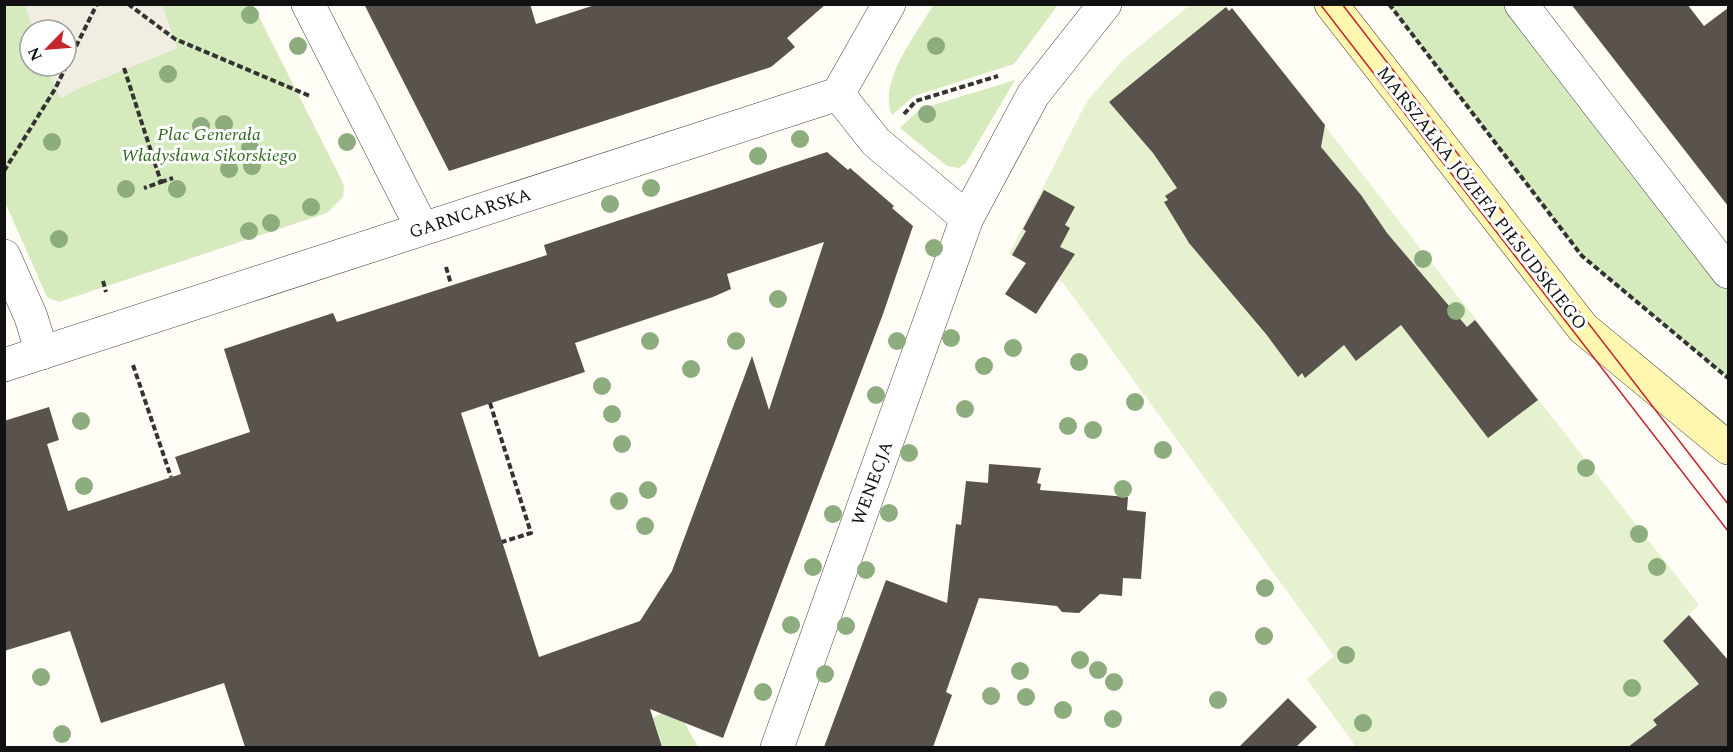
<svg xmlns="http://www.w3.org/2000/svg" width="1733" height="752" viewBox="0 0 1733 752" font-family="Spectral,serif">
<rect width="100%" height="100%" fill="#fffdf5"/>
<!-- green -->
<g fill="#d5ebbd">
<path d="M934,4H1058V5L1014,64L914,96L892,115C877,83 917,33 934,4Z"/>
<path d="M4,5H25L34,30H30V66H46L61,98L77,89L177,48L162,5H253L338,173L344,186L343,197L327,213L59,302L47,297L5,202Z"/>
<path d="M1389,5H1520L1728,273V378L1582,256Z"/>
<path d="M1015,80L966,163L959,168L947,166L900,128L920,109Z"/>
<path d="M675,706L698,747H662L653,718Z"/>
</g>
<!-- pitch -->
<path fill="#e6f2cf" d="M1190,5H1223L1328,130L1699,605L1686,617L1728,668V747H1356L1307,679L1334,656L1063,283L1009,254L1087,101L1124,59Z"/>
<!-- plaza -->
<path fill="#f1ede2" d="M25,5H162L177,48L77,89L61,98L46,66H66V30H34Z"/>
<!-- building -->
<g fill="#5a524d" fill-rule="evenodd">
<path d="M364,4H530L536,24L598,4H826L787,38L795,47L771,67L449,171Z"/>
<path d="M1571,4H1687L1704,26L1728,8V206Z"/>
<path d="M1226,7L1229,11L1232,8L1325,125L1321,147L1361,195L1387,233L1467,327L1475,320L1538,400L1488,438L1401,325L1356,361L1344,345L1305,378L1302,373L1298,377L1266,334L1189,243L1164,202L1168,200L1165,196L1177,188L1153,153L1109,102Z"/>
<path d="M827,152L848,170L850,168L894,206L892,208L913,226L883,314L723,738L650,709L662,747H245L224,683L101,723L70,631L4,651V421L49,407L59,440L47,444L68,511L181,474L175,457L250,432L224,349L333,313L337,322L547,255L544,245ZM824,242L769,410L752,356L672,571L640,621L539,657L461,413L585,372L575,343L713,297L731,289L727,274Z"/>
<path d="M1044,190L1075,207L1065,225L1070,228L1060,247L1075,254L1036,314L1005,294L1026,263L1012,255L1026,231L1023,229Z"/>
<path d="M989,464L1041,468L1037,483L1041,484L1040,490L1128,497L1127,510L1146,512L1141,579L1123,578L1122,596L1100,594L1079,613L1062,612L1057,606L979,598L946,692L952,695L933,747H824L886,580L947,603L956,524L961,525L966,481L988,483Z"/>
<path d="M1689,615L1728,660V747H1628L1657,725L1653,720L1699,684L1663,641Z"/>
<path d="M1288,698L1317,727L1296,747H1239Z"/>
</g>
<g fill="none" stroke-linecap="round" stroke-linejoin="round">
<defs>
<g id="street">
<path d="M308,4L422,228"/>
<path d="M1521,4L1728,272"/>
<path d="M838,94L876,142L967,218"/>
<path d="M4,256L31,317L42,353"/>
<path d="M4,365L838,94L889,4"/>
<path d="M777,748L967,218L1033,95L1105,4"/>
</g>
<path id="secondary" d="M1331,4L1583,328L1728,448"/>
</defs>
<!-- street casing -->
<use href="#street" stroke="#444" stroke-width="34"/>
<!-- secondary casing -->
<use href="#secondary" stroke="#333" stroke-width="34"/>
<!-- path -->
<g stroke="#333" stroke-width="4" stroke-dasharray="6 3" stroke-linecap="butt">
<path d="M128,4L175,39L310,96"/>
<path d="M1389,4L1582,256L1728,378"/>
<path d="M124,68L161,182L144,188"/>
<path d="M904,114L916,101L998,76"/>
<path d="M4,171L55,89L97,4"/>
<path d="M161,182L173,178"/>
<path d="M446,267L451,284"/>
<path d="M103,281L106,292"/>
<path d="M133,365L171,477"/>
<path d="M490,403L531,533L502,542"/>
</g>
<!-- street -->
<use href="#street" stroke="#fff" stroke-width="33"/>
<!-- secondary -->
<use href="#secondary" stroke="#fff6b0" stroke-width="33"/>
<!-- tram -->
<g stroke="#c4262e" stroke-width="1.5">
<path d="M1320,4L1728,531"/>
<path d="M1342,4L1728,504"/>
</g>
</g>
<!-- trees -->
<g fill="#8dad7f">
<circle cx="250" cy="15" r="9"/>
<circle cx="298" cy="46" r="9"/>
<circle cx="936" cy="46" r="9"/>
<circle cx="168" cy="74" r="9"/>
<circle cx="927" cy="114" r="9"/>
<circle cx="224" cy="124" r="9"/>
<circle cx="201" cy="126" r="9"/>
<circle cx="800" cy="139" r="9"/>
<circle cx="52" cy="142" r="9"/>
<circle cx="347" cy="142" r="9"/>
<circle cx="250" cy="148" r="9"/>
<circle cx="758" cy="156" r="9"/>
<circle cx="252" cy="166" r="9"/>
<circle cx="229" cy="169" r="9"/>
<circle cx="651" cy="188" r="9"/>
<circle cx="126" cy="189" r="9"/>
<circle cx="177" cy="189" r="9"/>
<circle cx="610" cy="204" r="9"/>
<circle cx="311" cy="207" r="9"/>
<circle cx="271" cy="223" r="9"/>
<circle cx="249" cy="231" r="9"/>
<circle cx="59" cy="239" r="9"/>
<circle cx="934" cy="248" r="9"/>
<circle cx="1423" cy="259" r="9"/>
<circle cx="778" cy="299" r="9"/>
<circle cx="1456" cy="311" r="9"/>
<circle cx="951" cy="338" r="9"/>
<circle cx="650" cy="341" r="9"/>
<circle cx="736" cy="341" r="9"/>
<circle cx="897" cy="341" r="9"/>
<circle cx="1013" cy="348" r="9"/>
<circle cx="1079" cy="362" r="9"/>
<circle cx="984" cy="366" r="9"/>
<circle cx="691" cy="369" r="9"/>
<circle cx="602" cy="386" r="9"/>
<circle cx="876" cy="395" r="9"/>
<circle cx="1135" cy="402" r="9"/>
<circle cx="965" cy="409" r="9"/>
<circle cx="612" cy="414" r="9"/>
<circle cx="81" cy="421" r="9"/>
<circle cx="1068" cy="426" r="9"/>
<circle cx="1093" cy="430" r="9"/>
<circle cx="622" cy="444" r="9"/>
<circle cx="1163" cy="450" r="9"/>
<circle cx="909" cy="453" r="9"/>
<circle cx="1586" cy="468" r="9"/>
<circle cx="84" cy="486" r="9"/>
<circle cx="1123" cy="489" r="9"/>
<circle cx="648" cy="490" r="9"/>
<circle cx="619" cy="501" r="9"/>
<circle cx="889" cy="513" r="9"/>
<circle cx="833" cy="514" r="9"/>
<circle cx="645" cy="526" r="9"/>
<circle cx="1639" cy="534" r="9"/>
<circle cx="813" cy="567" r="9"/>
<circle cx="1657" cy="567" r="9"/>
<circle cx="866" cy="570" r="9"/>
<circle cx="1265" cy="588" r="9"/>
<circle cx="791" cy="625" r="9"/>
<circle cx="846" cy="626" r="9"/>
<circle cx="1264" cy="636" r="9"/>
<circle cx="1346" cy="655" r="9"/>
<circle cx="1080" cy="660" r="9"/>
<circle cx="1098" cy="670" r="9"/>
<circle cx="1020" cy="671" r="9"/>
<circle cx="825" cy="674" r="9"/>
<circle cx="41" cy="677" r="9"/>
<circle cx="1114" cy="682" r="9"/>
<circle cx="1632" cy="688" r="9"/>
<circle cx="763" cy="692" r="9"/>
<circle cx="991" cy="696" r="9"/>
<circle cx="1026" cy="697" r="9"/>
<circle cx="1218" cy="700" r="9"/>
<circle cx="1063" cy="710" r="9"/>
<circle cx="1113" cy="719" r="9"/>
<circle cx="1363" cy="723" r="9"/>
<circle cx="62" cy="734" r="9"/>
</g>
<g text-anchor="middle" stroke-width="6" stroke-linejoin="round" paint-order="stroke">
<!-- park labels -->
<g font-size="18" font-style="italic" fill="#2f6b1f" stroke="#fff">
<text x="209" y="140">Plac Generała<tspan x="209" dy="21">Władysława Sikorskiego</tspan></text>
</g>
<!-- street labels -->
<g font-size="18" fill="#111" stroke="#fff">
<text transform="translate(1482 198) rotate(52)" y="6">MARSZAŁKA JÓZEFA PIŁSUDSKIEGO</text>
<text transform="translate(470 213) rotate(-18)" y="6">GARNCARSKA</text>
<text transform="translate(872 483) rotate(-70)" y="6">WENECJA</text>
</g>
</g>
<!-- border -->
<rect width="1733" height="752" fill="none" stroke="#111111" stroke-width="12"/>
<!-- north arrow -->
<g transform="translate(48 48) rotate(245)"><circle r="28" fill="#ffffff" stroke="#a0a0a0" stroke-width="1.5"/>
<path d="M0-4.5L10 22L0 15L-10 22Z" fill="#c4262e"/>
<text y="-9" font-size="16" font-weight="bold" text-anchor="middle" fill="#111111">N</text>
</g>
</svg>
